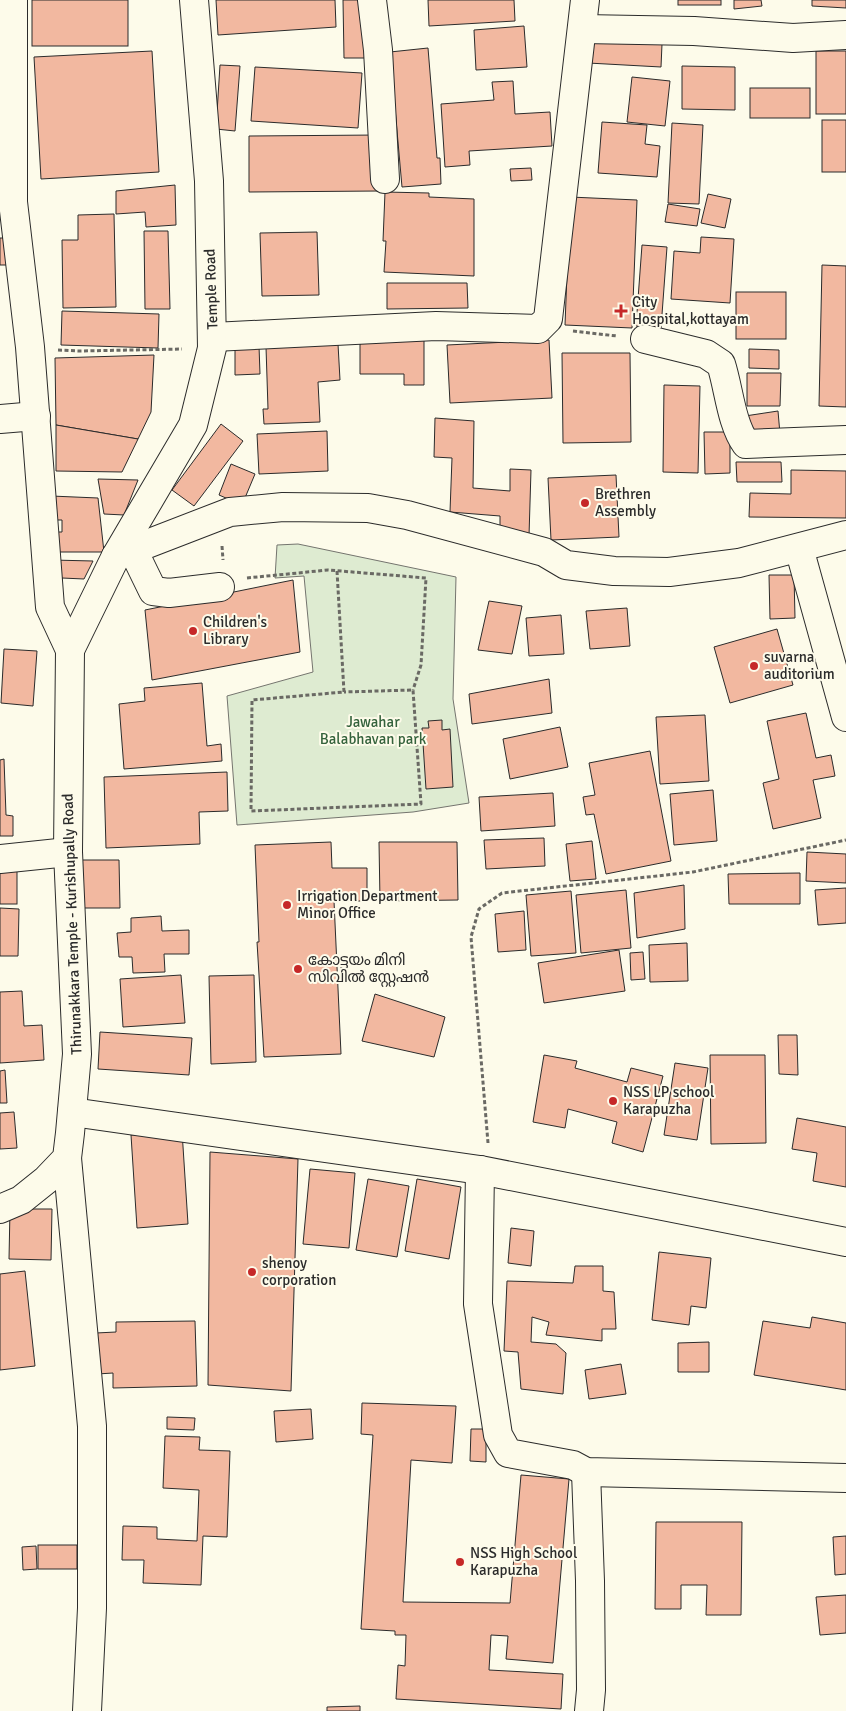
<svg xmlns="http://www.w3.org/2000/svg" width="846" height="1711" viewBox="0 0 846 1711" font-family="Signika,'Noto Sans Malayalam',sans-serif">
<rect width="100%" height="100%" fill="#fdfbea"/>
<!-- green -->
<path fill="#deebd1" stroke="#74746e" d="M298,544L456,577L453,699L469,803L413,812L237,825L227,696L313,672L304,576L275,578L277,545Z"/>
<!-- building -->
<g fill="#f2b8a0" stroke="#2b2b2b">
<rect x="32" y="0" width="96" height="46"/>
<path d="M216,0H335L336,27L218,35Z"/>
<path d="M343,0H369V58H344Z"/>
<path d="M428,0H514L515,21L429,26Z"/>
<rect x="678" y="0" width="43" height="5"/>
<path d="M734,0H761L762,6L734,9Z"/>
<path d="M812,0H846V8L812,6Z"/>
<path d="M524,26L527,67L476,70L474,30Z"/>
<path d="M589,40L662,44L661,67L588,63Z"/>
<path d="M428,48L437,158H440L441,184L402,187L390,52Z"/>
<path d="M152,51L159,172L41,179L34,57Z"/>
<rect x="816" y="51" width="30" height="63"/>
<path d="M220,65L240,66L235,131L216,129Z"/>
<path d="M682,66L735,67V110L682,109Z"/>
<path d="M255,67L362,73L358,128L251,121Z"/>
<path d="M632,77L670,81L665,126L627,122Z"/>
<path d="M513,81L515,114L550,112L552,146L469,151L470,165L445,167L441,104L494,100L492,82Z"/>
<rect x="750" y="88" width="60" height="30"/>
<rect x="822" y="120" width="24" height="52"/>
<path d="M602,122L647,125L645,144L660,146L657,177L598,173Z"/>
<path d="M672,123L703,125L699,204L668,203Z"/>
<path d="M378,135L379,191L249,192V136Z"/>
<path d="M531,168L532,180L511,181L510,169Z"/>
<path d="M175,185L176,225L146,227L145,212L116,214V191Z"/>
<path d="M385,192L429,193V197L474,199V276L384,272L386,241H383Z"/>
<path d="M708,194L731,199L725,228L701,223Z"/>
<path d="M570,197L637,200L632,328L565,325Z"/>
<path d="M668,204L700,209L697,226L665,222Z"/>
<path d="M114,214L116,307L63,308L62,240H78V215Z"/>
<path d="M144,231H168L170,309H145Z"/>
<path d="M317,232L319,295L262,296L260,233Z"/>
<path d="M701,237L734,239L730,303L671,299L674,251L700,253Z"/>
<path d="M0,238H11L12,265H0Z"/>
<path d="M642,245L667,247L661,328L636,326Z"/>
<path d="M822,265L846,266V407L819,406Z"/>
<path d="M387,283H467L468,308L387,309Z"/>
<rect x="736" y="292" width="50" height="47"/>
<path d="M62,311L159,314L158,348L61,345Z"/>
<path d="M360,337H424V385H404V374H360Z"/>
<path d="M549,340L552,398L450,403L447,345Z"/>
<path d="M338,344L340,380L318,382L320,422L264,424L263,409H268L266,347Z"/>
<path d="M259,346L260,374L235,375V347Z"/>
<path d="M749,349L779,350V369L749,368Z"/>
<path d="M562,353H630L631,442L563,443Z"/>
<path d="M154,355L151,412L138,439L56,425L55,358Z"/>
<path d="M747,373H781L780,406H747Z"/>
<path d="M664,385L700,386L698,473L663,472Z"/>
<path d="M778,411L780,434L748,438L745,416Z"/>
<path d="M435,418L474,421L473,488L510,491V469L531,470L529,536L500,535V516L450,512L452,458L434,457Z"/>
<path d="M221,424L243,441L194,506L172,490Z"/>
<path d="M56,425L138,439L122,472L56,471Z"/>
<path d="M327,431L328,471L259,474L257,434Z"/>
<path d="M704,432H730V473L705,474Z"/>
<path d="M736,462H781L782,482H737Z"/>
<path d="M231,464L255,474L242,505L219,495Z"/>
<path d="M791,470L846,471V518L749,517L750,493L791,494Z"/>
<path d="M616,475L619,537L551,540L548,478Z"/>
<path d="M98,479L138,480L124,515L104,514Z"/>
<path d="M51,496L98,498L104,552H53V532H62V520H51Z"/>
<path d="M52,560L93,561L84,579L62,578L61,597Z"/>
<path d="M769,575H794L795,618L770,619Z"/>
<path d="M293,580L300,652L152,680L145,610Z"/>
<path d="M489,601L522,606L512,654L478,650Z"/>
<path d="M627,608L630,646L590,649L586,611Z"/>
<path d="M561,615L564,654L529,656L526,618Z"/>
<path d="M777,629L793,685L730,703L714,647Z"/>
<path d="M4,649L37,651L33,706L1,703Z"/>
<path d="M549,679L552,713L472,724L469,694Z"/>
<path d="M202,683L207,746L221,744L222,761L124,769L119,704L145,701L144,688Z"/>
<path d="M806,713L816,758L831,755L835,776L813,780L821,818L773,829L763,783L779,779L767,721Z"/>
<path d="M705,715L709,781L660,784L656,717Z"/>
<path d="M442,720V730L450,729L453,787L426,789L422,728H429L428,721Z"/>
<path d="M560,727L568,767L510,779L503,739Z"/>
<path d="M650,751L671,861L606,874L594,814L586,815L583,797L595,795L589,763Z"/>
<path d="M4,759L6,815L13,816V836H0V760Z"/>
<path d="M227,772L228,811L199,812L200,844L106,848L104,777Z"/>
<path d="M713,790L717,841L674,845L670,794Z"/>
<path d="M553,793L555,826L481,831L479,797Z"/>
<path d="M544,838L545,866L486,869L484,840Z"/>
<path d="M592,841L596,879L570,881L566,844Z"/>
<path d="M331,842L332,868H367V901H334L341,1054L264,1057L257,942H259L255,845Z"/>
<path d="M379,842H457L458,900L380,901Z"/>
<path d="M807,852L846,854V883L806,881Z"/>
<path d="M79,860H119L120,908H79Z"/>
<rect x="0" y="865" width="17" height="39"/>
<path d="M800,873V904H729L728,874Z"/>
<path d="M684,885L685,929L637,938L634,893Z"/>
<path d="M846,888V923L818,925L815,890Z"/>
<path d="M626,890L631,948L581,953L576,895Z"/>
<path d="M571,891L576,953L531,956L526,895Z"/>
<path d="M0,908L19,909L18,956H0Z"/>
<path d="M524,911L526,950L498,952L495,914Z"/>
<path d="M161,916L162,931L189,930V954H164L165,972L133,973L132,957H119L117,933L131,932V918Z"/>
<path d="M687,943L688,981L650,982L649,945Z"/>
<path d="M619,950L625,991L544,1003L538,963Z"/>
<path d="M643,952L645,979L631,980L630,953Z"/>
<path d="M181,975L185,1023L123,1027L120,979Z"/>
<path d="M254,975L256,1062L211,1064L209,976Z"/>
<path d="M22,991L24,1026L42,1025L44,1060L0,1063V992Z"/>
<path d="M375,994L445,1017L434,1057L362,1041Z"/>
<path d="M100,1032L192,1038L189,1075L98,1069Z"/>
<path d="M778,1035H797L798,1075L779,1074Z"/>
<path d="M544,1055L577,1061L575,1068L627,1082L631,1068L663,1076L643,1152L612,1143L617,1122L568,1109L565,1128L533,1122Z"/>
<path d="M710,1055H765L766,1143L711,1144Z"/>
<path d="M675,1063L708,1068L697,1140L664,1135Z"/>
<path d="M5,1070L7,1103H0V1071Z"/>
<path d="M14,1112L17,1148L0,1149V1113Z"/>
<path d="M797,1118L846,1127V1187L813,1181L817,1153L792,1149Z"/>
<path d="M182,1131L188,1224L137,1228L131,1135Z"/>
<path d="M210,1152L298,1159L291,1391L208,1385Z"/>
<path d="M310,1169L355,1173L349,1248L303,1244Z"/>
<path d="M368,1179L409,1186L397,1257L356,1250Z"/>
<path d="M417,1179L461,1187L449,1259L405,1251Z"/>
<path d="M10,1209H52L51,1260L9,1259Z"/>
<path d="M511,1228L534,1231L531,1266L508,1263Z"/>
<path d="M659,1252L711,1258L706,1308L691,1306L689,1325L652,1320Z"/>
<path d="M575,1266H603V1291L614,1292L616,1329H602V1341L546,1335L549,1322L532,1317L531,1342L556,1344L566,1353L563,1394L521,1389L518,1352L504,1351L507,1281L573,1283Z"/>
<path d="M25,1271L35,1366L0,1370V1274Z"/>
<path d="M812,1317L846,1323V1390L754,1375L763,1321L810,1328Z"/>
<path d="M195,1321L197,1386L113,1388V1373L97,1374L96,1333L116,1332V1322Z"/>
<path d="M709,1342V1372H678V1343Z"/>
<path d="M621,1364L626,1394L589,1399L585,1370Z"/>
<path d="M362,1403L456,1406L452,1463L411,1460L403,1602L510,1603L521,1475L569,1479L553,1663L506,1659L508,1636L491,1635L489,1670L563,1674L561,1709L396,1699L398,1665L405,1666L406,1635H395V1631L361,1629L373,1435L361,1434Z"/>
<path d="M311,1409L313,1439L276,1442L274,1411Z"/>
<path d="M167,1417L195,1418L194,1430L167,1429Z"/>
<path d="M471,1429H486V1462L470,1461Z"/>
<path d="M165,1436L200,1437L199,1450L230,1451L227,1537L203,1536L201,1585L143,1583L144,1560H122L123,1526L157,1527V1539L197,1541L199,1490L163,1488Z"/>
<path d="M656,1522H742L741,1615H706L707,1585H681V1609H655Z"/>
<path d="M846,1536V1574L835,1575L833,1537Z"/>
<rect x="38" y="1545" width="39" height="24"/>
<path d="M36,1546L37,1569L23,1570L22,1547Z"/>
<path d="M846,1595V1633L820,1635L816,1597Z"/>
<path d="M360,1706V1711H327V1707Z"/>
</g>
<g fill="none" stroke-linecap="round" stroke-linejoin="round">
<defs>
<g id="minor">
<path d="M13,0V202L30,347L50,607L70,650"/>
<path d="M372,0L378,50L385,179"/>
<path d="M583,29L694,31L793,38L846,35"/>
<path d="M213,337L436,326L538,329L548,319L585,0"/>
<path d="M645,339L706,354L721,364C729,389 731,423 746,444L846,440"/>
<path d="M0,419L36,416"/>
<path d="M799,548L846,717"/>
<path d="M133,550L153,591L169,593L220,587"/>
<path d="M0,859L68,852"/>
<path d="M72,1112L480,1170L846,1242"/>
<path d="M67,1158L92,1426V1608L87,1711"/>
<path d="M480,1170L478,1304L498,1435L508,1453L573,1465L586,1472L846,1478"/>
<path d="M586,1472L590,1581L591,1690L589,1711"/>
</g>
<g id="major">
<path d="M116,556L230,512L283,507L368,508L407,515L544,552L566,565L614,571L669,572L739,563L846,535"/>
<path d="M0,1209L21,1200L46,1180L67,1158L70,1133L77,1054L68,852L70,650L116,556L193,425L212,348L209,181L194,0"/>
</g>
</defs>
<!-- minor casing -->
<use href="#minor" stroke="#2b2b2b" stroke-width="30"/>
<!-- major casing -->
<use href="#major" stroke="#2b2b2b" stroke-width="30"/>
<!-- path -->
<g stroke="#6a6964" stroke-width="3" stroke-dasharray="4 2.5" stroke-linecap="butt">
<path d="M573,331L617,336"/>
<path d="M58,350L79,351L182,349"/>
<path d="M222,546L223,560"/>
<path d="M337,571L344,692L252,700L251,811L421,804L413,690L344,692"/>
<path d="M247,578L328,570L426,578L421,665L413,690"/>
<path d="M488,1143L471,937L479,909L502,893L693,872L846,840"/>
</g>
<!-- minor -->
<use href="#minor" stroke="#fdfbea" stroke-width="28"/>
<!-- major -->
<use href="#major" stroke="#fdfbea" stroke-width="28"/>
</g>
<!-- markers -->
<g fill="#c62828" stroke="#fdfbea" stroke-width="2">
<path d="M618.5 303.5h5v5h5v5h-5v5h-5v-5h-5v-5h5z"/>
<circle cx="585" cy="503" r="5"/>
<circle cx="193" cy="631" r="5"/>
<circle cx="754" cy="666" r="5"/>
<circle cx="287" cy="905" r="5"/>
<circle cx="298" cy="969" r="5"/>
<circle cx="613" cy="1101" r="5"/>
<circle cx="252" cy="1272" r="5"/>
<circle cx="460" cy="1562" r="5"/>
</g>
<g text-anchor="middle" stroke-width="4" stroke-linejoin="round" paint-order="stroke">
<!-- street labels -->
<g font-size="15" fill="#2b2b2b" stroke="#fdfbea">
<text transform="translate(211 289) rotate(-92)" y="5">Temple Road</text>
<text transform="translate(72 924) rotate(-92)" y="5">Thirunakkara Temple - Kurishupally Road</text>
</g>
<!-- poi labels -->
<g font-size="15" fill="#2b2b2b" stroke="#fdfbea" text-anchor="start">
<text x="632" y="307">City<tspan x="632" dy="17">Hospital,kottayam</tspan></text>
<text x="595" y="499">Brethren<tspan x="595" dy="17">Assembly</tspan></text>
<text x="203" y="627">Children's<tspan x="203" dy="17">Library</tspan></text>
<text x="764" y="662">suvarna<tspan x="764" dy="17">auditorium</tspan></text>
<text x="297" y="901">Irrigation Department<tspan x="297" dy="17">Minor Office</tspan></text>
<text x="308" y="965">കോട്ടയം മിനി<tspan x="308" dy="17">സിവിൽ സ്റ്റേഷൻ</tspan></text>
<text x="623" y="1097">NSS LP school<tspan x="623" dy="17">Karapuzha</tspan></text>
<text x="262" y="1268">shenoy<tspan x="262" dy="17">corporation</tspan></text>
<text x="470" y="1558">NSS High School<tspan x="470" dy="17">Karapuzha</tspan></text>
</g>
<!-- park labels -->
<g font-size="15" fill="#34623c" stroke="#fdfbea">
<text x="373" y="727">Jawahar<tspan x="373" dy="17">Balabhavan park</tspan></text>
</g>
</g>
</svg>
